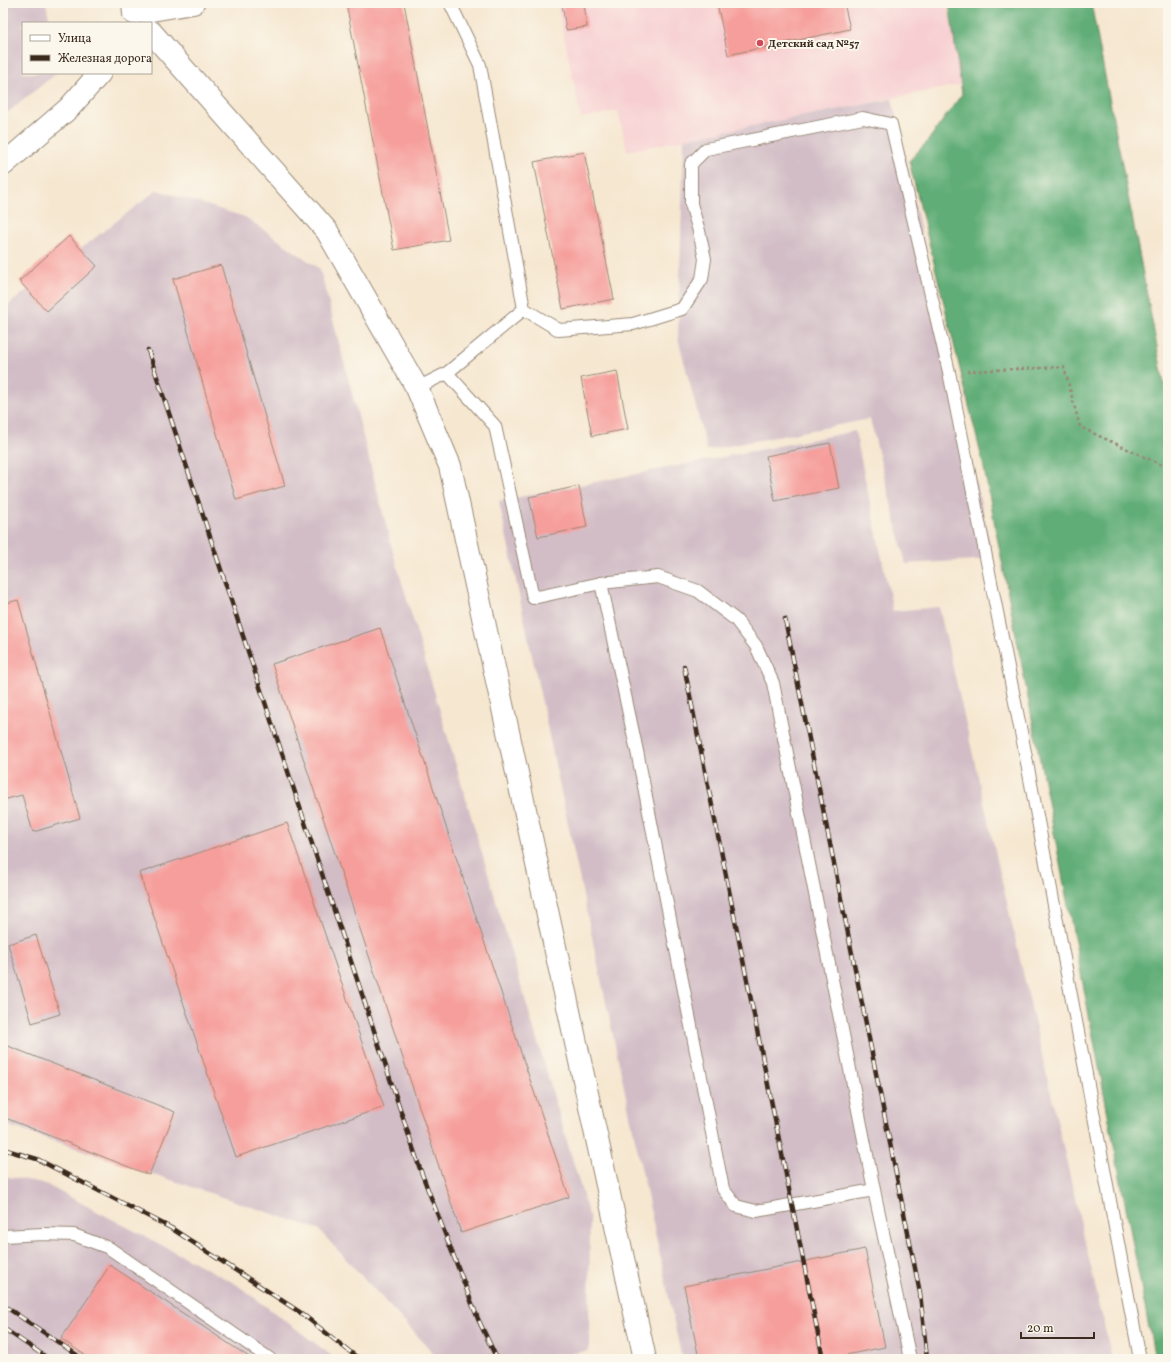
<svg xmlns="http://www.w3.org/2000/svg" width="1171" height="1362" viewBox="0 0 1171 1362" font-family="Vollkorn,serif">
<rect width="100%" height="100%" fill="#fbf7ec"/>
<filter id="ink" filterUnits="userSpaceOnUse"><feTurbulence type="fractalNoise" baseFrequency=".025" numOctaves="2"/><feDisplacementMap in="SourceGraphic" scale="8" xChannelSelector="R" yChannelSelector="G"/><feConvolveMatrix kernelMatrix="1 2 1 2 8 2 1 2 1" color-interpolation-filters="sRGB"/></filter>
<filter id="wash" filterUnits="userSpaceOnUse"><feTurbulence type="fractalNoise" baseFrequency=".012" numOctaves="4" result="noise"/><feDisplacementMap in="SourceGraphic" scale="16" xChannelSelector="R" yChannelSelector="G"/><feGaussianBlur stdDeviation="0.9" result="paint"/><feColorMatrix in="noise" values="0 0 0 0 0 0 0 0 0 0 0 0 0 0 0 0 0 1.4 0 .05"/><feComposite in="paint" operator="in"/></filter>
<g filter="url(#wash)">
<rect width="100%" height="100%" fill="#f6e7d0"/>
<!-- built -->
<path fill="#f7cfd2" d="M557,3H947L964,84L627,151L618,111L581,118Z"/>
<!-- industrial -->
<g fill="#d2bdc6">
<path d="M3,3H46L50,23H23V73H57L3,116Z"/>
<path d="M892,99L993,559L906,564L870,419L707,450L678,338L684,139Z"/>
<path d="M157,190L245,217L320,269L393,552L590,1219L589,1351L529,1359H439L318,1229L3,1124V309Z"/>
<path d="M855,431L893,611L939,607L1112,1359H682L499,501Z"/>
<path d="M3,1176L43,1183L236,1284L336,1359H3Z"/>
</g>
<!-- forest -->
<path fill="#61ad77" stroke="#4e6c4a" d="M949,3H1091L1168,404V1359H1155L983,463L909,161L927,142L962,94Z"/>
<g id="blocks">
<!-- building -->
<g fill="#f69e9b">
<path d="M346,3H404L449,240L394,250Z"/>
<path d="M562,3H584L587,27L566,30Z"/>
<path d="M717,3H844L850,29L728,55Z"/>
<path d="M584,152L614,299L563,309L534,162Z"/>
<path d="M69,236L97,266L47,311L19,281Z"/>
<path d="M221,265L285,486L236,500L173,279Z"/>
<path d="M617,371L628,429L592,436L581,378Z"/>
<path d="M830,443L839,488L775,501L766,456Z"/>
<path d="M579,486L587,527L538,537L529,497Z"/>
<path d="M18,600L80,818L33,832L22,795L3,800V604Z"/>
<path d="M380,628L569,1197L461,1233L272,664Z"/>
<path d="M287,823L384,1107L236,1157L139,873Z"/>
<path d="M36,935L60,1014L32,1023L8,944Z"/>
<path d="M3,1044L175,1112L149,1175L3,1117Z"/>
<path d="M865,1249L885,1347L826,1359H699L684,1286Z"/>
<path d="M110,1265L252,1359H91L61,1339Z"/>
</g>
</g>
</g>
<g filter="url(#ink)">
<use href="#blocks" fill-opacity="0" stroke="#988877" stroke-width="1"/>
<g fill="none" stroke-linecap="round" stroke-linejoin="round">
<defs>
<g id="service">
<path d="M450,3L480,65L524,309L559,330L633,324L682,309L702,279L705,259L699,231L691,204V164L706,149L863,118L891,124L949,372L1024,747L1140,1359"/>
<path d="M447,373L495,426L533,598L601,583L658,577L698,591L736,620L756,646L773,683L874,1190L910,1359"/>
<path d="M417,388L447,373L524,309"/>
<path d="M601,583L638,756L723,1189L736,1206L756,1211L874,1190"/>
<path d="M3,1236L43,1234L74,1235L109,1248L270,1359"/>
</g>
<g id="minor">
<path d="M134,13L193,3"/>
<path d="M151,32L327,231L417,388L450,466L645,1359"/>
<path d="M3,165L69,108L100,73"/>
</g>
<path id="tertiary" d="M133,3L134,13"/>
</defs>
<!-- service casing -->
<use href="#service" stroke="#988877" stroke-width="14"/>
<!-- minor casing -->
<use href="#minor" stroke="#988877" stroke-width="24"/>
<!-- tertiary casing -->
<use href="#tertiary" stroke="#988877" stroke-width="24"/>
<!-- path -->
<path stroke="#988877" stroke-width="2.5" stroke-dasharray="3 3" stroke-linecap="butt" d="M967,371L1064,367L1080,427L1168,468"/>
<!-- service -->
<use href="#service" stroke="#fff" stroke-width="12"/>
<!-- minor -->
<use href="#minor" stroke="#fff" stroke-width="22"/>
<!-- tertiary -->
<use href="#tertiary" stroke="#fff" stroke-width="22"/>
<defs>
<g id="rail">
<path d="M148,350L420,1169L478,1319L497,1359"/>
<path d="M785,619L920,1293L927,1359"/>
<path d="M684,666L823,1359"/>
<path d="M3,1149L37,1159L171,1228L301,1313L359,1359"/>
<path d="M3,1305L83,1359"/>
<path d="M3,1328L49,1359"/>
</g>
</defs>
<!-- rail casing -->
<use href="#rail" stroke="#3b2a1e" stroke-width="4.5"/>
<!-- rail -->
<use href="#rail" stroke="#fbf7ec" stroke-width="3" stroke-dasharray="9" stroke-linecap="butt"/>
</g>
</g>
<!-- markers -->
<circle fill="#d1495b" stroke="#fbf7ec" stroke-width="1.5" cx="760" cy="43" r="4"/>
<g text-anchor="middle" stroke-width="4" stroke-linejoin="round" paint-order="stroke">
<!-- poi labels -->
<g font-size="11" font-weight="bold" fill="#3b2a1e" stroke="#fbf7ec" text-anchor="start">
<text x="768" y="47">Детский сад №57</text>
</g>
</g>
<!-- margin -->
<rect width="1171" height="1362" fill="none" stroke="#fbf7ec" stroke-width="16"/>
<!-- legend -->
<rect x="22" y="22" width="130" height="52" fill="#fbf7ec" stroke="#aea59a"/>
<rect x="30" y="35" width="20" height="6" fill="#ffffff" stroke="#aea59a"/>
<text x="58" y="42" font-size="12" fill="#3b2a1e">Улица</text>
<rect x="30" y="55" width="20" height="6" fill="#3b2a1e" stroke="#aea59a"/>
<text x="58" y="62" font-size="12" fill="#3b2a1e">Железная дорога</text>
<!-- scale -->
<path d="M1021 1332v6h73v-6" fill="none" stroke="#3b2a1e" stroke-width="2"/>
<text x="1027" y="1332" font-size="12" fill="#3b2a1e" stroke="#fbf7ec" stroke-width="3" paint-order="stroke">20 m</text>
</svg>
